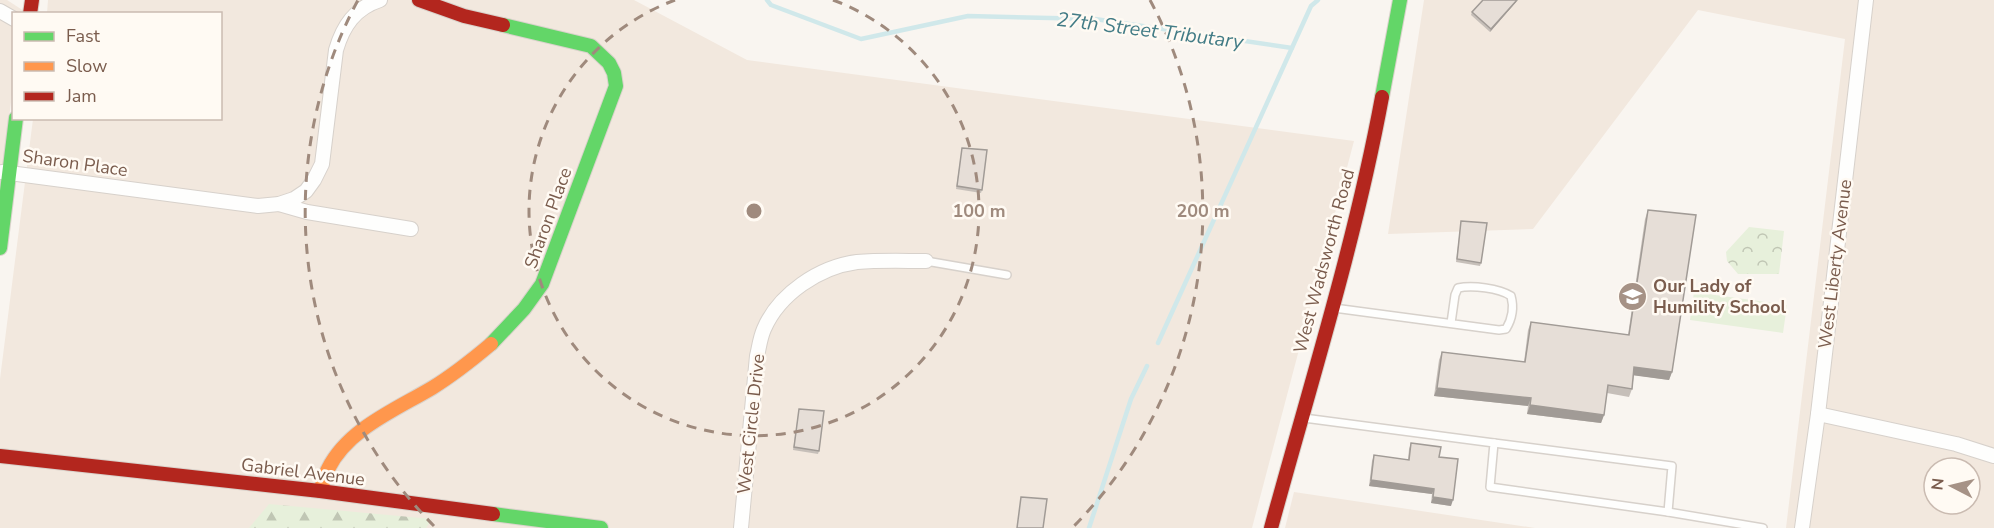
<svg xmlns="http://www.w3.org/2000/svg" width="1994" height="528" viewBox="0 0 1994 528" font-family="'Nunito Sans',sans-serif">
<defs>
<pattern id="forest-firs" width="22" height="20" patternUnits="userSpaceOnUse" patternTransform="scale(1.5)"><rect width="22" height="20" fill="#e7f0db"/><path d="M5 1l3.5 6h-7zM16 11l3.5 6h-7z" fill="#c0c6b4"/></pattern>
<pattern id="park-crowns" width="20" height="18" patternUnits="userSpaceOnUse" patternTransform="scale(1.5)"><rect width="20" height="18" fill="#e7f0db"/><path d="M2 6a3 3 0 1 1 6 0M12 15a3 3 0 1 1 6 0" fill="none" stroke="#c0c6b4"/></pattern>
</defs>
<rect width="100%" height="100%" fill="#f9f5f0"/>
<!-- residential -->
<g fill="#f2e8de" fill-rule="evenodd">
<path d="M0,0H7L24,11L23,13L14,14L13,86L0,191Z"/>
<path d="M48,0H634L747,60L1354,141L1252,528H0V379L33,119L220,118V14L47,13Z"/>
<path d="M1424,0H1994V528H1786L1845,39L1698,10L1533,229L1388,234ZM1934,468H1970V504H1934Z"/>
<path d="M1294,492L1535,528H1285Z"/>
</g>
<!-- forest -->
<path fill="url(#forest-firs)" d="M269,504L432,519L426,528H249Z"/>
<!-- park -->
<path fill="url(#park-crowns)" d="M1749,227L1784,231L1779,274H1738L1727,261L1726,252Z"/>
<!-- pitch -->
<path fill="#e7f0db" d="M1694,292L1787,305L1783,333L1690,320Z"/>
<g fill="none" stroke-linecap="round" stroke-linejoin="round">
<!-- stream -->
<g stroke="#d0e8ea" stroke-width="4.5">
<path d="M767,0L771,5L861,39L968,16L1095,19L1292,48"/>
<path d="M1158,343L1311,6L1318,0"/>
<path d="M1089,528L1131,399L1147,366"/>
</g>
<defs>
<g id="lane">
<path d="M926,261L1007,275"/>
<path d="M1334,308L1499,330L1506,329C1512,319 1514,307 1511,296C1499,288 1472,285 1458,288L1455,295L1451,323"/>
<path d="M1304,418L1494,443L1490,487L1668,512L1763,528"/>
<path d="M1494,443L1672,466L1668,512"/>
</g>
<g id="street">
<path d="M0,11L14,19"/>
<path d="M2,172L258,206L279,204L294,199L306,191L314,180L322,164L336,50C343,26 355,8 380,0"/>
<path d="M279,204L307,212L411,229"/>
<path d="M1818,414L1956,444L1994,456"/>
<path d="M741,528L757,356C759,348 760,338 764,329C779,294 819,267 857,262C880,260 904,261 926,261"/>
<path d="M1802,528L1818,414L1866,0"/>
</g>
<g id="fast">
<path d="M1382,97L1400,0"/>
<path d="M0,248L16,118"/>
<path d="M491,344L524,309L542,284L616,86L614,73L609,63L591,46L503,25"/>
<path d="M493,514L601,528"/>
</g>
<path id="slow" d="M320,491C323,484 324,476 328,469C348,429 395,410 432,388C453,375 472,360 491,344"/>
<g id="jam">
<path d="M419,0L464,16L503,25"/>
<path d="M30,14L32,0"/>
<path d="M0,456L320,491L493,514"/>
<path d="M1271,528C1310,385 1355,243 1382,97"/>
</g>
</defs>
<!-- lane casing -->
<use href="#lane" stroke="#d7d1cb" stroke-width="10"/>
<!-- street casing -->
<use href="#street" stroke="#d7d1cb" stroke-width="16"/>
<!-- fast casing -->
<use href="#fast" stroke="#d9d2cb" stroke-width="16"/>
<!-- slow casing -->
<use href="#slow" stroke="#d9d2cb" stroke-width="16"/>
<!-- jam casing -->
<use href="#jam" stroke="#d9d2cb" stroke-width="16"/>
<!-- lane -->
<use href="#lane" stroke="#fefefd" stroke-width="7"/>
<!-- street -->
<use href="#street" stroke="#fefefd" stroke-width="14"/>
<!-- fast -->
<use href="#fast" stroke="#63d668" stroke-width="14"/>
<!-- slow -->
<use href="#slow" stroke="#ff974d" stroke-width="14"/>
<!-- jam -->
<use href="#jam" stroke="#b3261e" stroke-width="14"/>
</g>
<!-- wall -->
<g fill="#c6bfb9">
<path d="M1516,2L1490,32L1471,15L1472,12Z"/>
<path d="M962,148L982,190L981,193L956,189Z"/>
<path d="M1648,210L1672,372L1669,380L1634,375L1632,389L1629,397L1607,393L1604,415L1601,423L1527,414L1528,406L1434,396L1439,360L1442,352L1524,362L1528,330L1531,322L1628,335L1645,219Z"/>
<path d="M1461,221L1481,263L1480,266L1456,262Z"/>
<path d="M799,409L819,451L818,454L793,450Z"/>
<path d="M1411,443L1439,457L1451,506L1431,503L1432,494L1369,486L1372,461L1374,455L1408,460L1409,449Z"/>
</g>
<!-- shaded-wall -->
<g fill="#a19b96">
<path d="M1517,0L1516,2L1490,32L1491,29Z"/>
<path d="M1634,367L1672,372L1669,380L1631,375Z"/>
<path d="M1437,388L1531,398L1528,406L1434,396Z"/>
<path d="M1530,405L1604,415L1601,423L1527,414Z"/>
<path d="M1371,480L1434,489L1432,494L1369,486Z"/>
<path d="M1433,497L1453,500L1451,506L1431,503Z"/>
</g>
<!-- building -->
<g fill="#e6ded7" stroke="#a19b96" stroke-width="1.5">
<path d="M1483,0H1517L1491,29L1472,12Z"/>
<path d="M962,148L987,150L982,190L957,186Z"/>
<path d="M1648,210L1696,215L1672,372L1634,367L1632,389L1608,385L1604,415L1530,405L1531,398L1437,388L1442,352L1525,362L1531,322L1629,335Z"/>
<path d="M1461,221L1487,223L1481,263L1457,259Z"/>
<path d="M799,409L824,411L819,451L794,447Z"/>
<path d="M1411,443L1441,447L1439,457L1458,459L1453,500L1433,497L1434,489L1371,480L1374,455L1409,460Z"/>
<path d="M1021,497L1047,499L1043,528H1017Z"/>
</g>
<!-- distance rings -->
<g fill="none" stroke="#9f8a7d" stroke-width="3" stroke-dasharray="10 8">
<path d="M833 0A225 225 0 1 1 675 0"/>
<path d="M434 526A449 449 0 0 1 358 0M1150 0A449 449 0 0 1 1074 526"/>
</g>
<!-- icons -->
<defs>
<symbol id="school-disc" viewBox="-11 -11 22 22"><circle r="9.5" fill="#a69286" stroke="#fffaf3"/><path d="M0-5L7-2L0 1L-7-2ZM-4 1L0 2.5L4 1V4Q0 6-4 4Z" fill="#fff"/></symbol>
</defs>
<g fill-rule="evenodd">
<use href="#school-disc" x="1616" y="280" width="33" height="33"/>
</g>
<g text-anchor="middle" stroke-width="5" stroke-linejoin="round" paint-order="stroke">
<!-- street labels -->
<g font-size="18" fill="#7a5c4d" stroke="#fffaf3">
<text transform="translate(75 163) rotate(8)" y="6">Sharon Place</text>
<text transform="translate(548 218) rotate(-70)" y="6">Sharon Place</text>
<text transform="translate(1324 261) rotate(-75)" y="6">West Wadsworth Road</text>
<text transform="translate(1835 264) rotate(-83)" y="6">West Liberty Avenue</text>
<text transform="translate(751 424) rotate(-84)" y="6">West Circle Drive</text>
<text transform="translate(303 472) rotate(7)" y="6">Gabriel Avenue</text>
</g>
<!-- poi labels -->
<g font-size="18" font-weight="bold" fill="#7a5c4d" stroke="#fffaf3" text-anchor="start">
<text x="1653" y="292">Our Lady of<tspan x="1653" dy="21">Humility School</tspan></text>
</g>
<!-- water labels -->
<g font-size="20" font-style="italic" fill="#437c86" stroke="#fffaf3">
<text transform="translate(1150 30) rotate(7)" y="7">27th Street Tributary</text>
</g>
</g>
<circle cx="754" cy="211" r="9" fill="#9f8a7d" stroke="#fffaf3" stroke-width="3"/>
<g font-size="18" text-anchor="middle" font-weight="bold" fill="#9f8a7d" stroke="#fffaf3" stroke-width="5" stroke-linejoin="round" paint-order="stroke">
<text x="979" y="217">100 m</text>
<text x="1203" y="217">200 m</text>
</g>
<!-- legend -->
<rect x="12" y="12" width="210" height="108" fill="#fffaf3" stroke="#cabbb1" stroke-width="1.5"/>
<rect x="24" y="32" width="30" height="9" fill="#63d668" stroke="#cabbb1" stroke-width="1.5"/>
<text x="66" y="42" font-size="18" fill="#7a5c4d">Fast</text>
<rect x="24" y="62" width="30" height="9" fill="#ff974d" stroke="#cabbb1" stroke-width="1.5"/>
<text x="66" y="72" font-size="18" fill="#7a5c4d">Slow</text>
<rect x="24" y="92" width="30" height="9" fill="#b3261e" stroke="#cabbb1" stroke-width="1.5"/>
<text x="66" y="102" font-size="18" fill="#7a5c4d">Jam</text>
<!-- north arrow -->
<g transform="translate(1952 486) rotate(277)"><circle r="28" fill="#fffaf3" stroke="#cabbb1" stroke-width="1.5"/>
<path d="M0-4.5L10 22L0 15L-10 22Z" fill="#a69286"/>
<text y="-9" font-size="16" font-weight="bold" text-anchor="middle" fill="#7a5c4d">N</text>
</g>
</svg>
